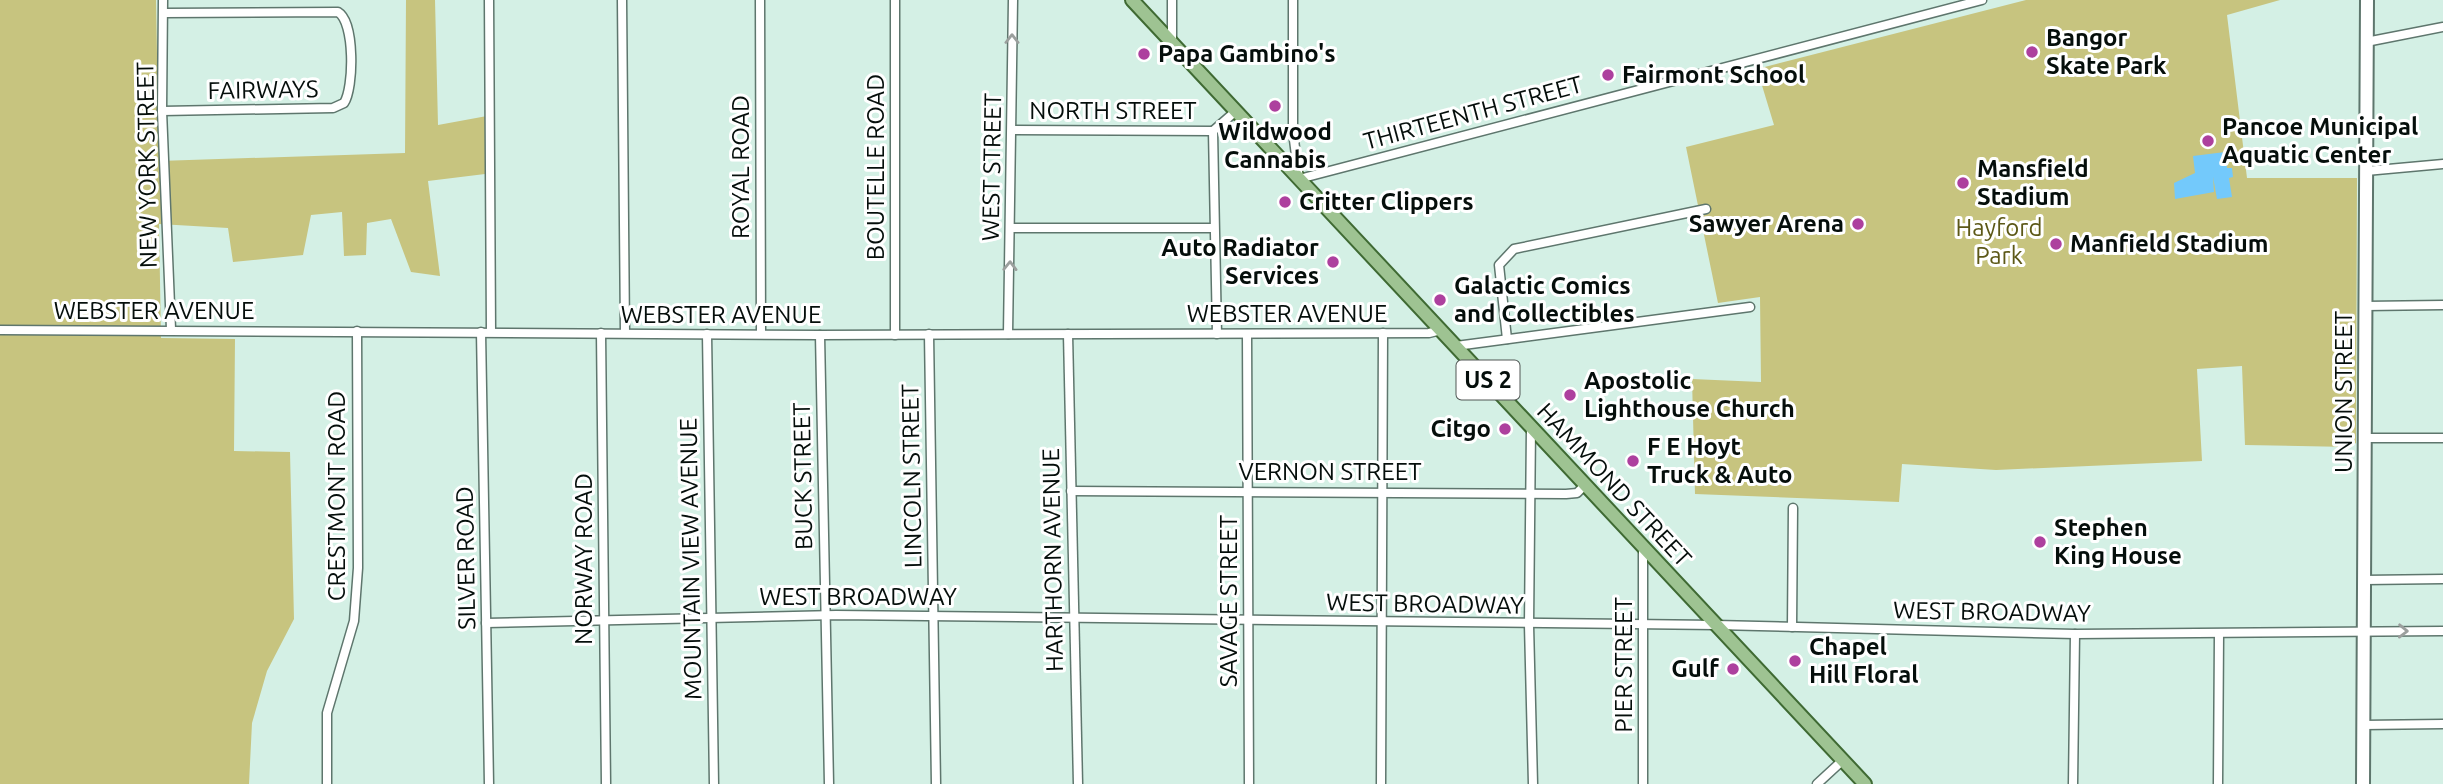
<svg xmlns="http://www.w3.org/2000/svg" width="2443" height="784" viewBox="0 0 2443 784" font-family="Ubuntu,sans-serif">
<rect width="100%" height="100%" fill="#d4f0e5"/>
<!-- green -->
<g fill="#c7c47f">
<path d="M0,0H156L159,161L405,153L406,0H435L438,125L487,116L485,174L428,181L440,276L411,272L391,219L367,223L366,255L344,256L342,212L311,215L303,255L233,262L228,228L159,224L161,338L235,339L234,451L290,452L294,619L267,671L252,723L249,784H0Z"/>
<path d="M2026,0H2280L2227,15L2247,178H2357L2356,443L2349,447L2245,445L2242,366L2197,369L2202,461L1996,470L1902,464L1899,502L1695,494L1692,379L1761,382L1760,297L1718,303L1686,147L1774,125L1757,69Z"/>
</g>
<!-- water -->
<path fill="#73c9fb" d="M2225,152L2227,168H2232L2233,177L2229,178L2232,197L2217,199L2213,177L2214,192L2175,199L2174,183L2195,173L2193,156Z"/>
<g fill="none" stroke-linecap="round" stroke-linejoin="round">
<defs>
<g id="street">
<path d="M163,0L162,111L171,329"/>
<path d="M489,0L491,332"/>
<path d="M622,0L625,333"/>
<path d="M760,0L761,334"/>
<path d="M1172,0V42"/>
<path d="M1293,0V132L1299,179L1982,0"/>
<path d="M2366,42L2443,27"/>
<path d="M162,111L333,108L344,103C354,88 355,22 338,12L164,13"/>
<path d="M1012,130L1213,131"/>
<path d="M1256,132H1293"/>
<path d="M2366,171L2443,164"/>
<path d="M1011,228H1213"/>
<path d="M2365,306L2443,305"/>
<path d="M0,330L820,335L1429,333L1441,330"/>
<path d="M481,332L489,784"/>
<path d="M601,333L606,784"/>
<path d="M707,334L714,784"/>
<path d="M929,334L936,784"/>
<path d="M1008,334L1013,0"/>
<path d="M1068,334L1078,784"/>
<path d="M1217,334L1213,131L1236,111"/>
<path d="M1247,334L1249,784"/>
<path d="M820,335L829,784"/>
<path d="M895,335V0"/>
<path d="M1507,339L1499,265L1514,249L1706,209"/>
<path d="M1456,346L1750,307"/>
<path d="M1531,427L1529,625L1533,784"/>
<path d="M2364,438H2443"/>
<path d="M1071,491L1566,494L1577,493L1585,485"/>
<path d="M1643,546V784"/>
<path d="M2364,580L2443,579"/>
<path d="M486,623L836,615L1716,625L2075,634L2443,631"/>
<path d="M1792,627L1793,508"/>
<path d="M2363,725L2443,724"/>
<path d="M327,784V713L354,621L358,568L357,331"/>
<path d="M1381,784L1383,333"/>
<path d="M1817,784L1843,760"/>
<path d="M2073,784L2075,634"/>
<path d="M2218,784L2219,634"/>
</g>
<path id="secondary" d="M2363,784L2367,0"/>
<path id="primary" d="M1132,0L1865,784"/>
</defs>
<!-- street casing -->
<use href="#street" stroke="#5e766d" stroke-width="11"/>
<!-- secondary casing -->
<use href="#secondary" stroke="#5e766d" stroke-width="16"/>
<!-- primary casing -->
<use href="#primary" stroke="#3f6a33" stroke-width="16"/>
<!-- street -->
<use href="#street" stroke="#fff" stroke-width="8"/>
<!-- secondary -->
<use href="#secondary" stroke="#fff" stroke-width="12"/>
<!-- primary -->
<use href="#primary" stroke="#9ec392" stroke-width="12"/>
</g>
<!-- one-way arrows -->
<defs><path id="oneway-chevron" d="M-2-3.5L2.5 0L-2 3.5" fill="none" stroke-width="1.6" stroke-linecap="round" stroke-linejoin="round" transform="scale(1.75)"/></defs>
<g stroke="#9b9f9d">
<use href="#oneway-chevron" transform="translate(1012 39) rotate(-90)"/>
<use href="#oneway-chevron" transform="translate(1010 266) rotate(-89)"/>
<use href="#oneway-chevron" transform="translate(2403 631) rotate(1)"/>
</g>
<!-- markers -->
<g fill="#ad409e" stroke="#fff" stroke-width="2.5">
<circle cx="2032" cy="52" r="7"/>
<circle cx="1144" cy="54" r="7"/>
<circle cx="1608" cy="75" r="7"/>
<circle cx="1275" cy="106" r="7"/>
<circle cx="2208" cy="141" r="7"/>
<circle cx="1963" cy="183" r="7"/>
<circle cx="1285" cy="202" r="7"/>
<circle cx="1858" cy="224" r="7"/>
<circle cx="2056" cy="244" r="7"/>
<circle cx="1333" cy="262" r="7"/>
<circle cx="1440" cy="300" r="7"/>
<circle cx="1570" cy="395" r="7"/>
<circle cx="1505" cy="429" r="7"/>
<circle cx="1633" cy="461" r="7"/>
<circle cx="2040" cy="542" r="7"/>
<circle cx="1795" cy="661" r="7"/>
<circle cx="1733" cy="669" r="7"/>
</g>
<g text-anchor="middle" stroke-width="6" stroke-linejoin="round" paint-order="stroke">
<!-- shield labels -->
<rect fill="#fff" stroke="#505654" stroke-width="2" x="1456.5" y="360.5" width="63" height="39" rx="5"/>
<g font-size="23" font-weight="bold" fill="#050e0b">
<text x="1488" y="388">US 2</text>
</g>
<!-- poi labels -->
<g font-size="24" font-weight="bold" fill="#050e0b" stroke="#fff" text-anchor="start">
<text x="2046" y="46">Bangor<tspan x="2046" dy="28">Skate Park</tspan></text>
<text x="1158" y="62">Papa Gambino's</text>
<text x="1622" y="83">Fairmont School</text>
<text x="2222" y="135">Pancoe Municipal<tspan x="2222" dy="28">Aquatic Center</tspan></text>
<text x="1275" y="140" text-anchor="middle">Wildwood<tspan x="1275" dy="28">Cannabis</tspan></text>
<text x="1977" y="177">Mansfield<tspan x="1977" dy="28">Stadium</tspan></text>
<text x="1299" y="210">Critter Clippers</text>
<text x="1844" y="232" text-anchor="end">Sawyer Arena</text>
<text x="2070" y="252">Manfield Stadium</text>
<text x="1319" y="256" text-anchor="end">Auto Radiator<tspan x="1319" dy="28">Services</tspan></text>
<text x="1454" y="294">Galactic Comics<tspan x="1454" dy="28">and Collectibles</tspan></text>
<text x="1584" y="389">Apostolic<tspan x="1584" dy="28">Lighthouse Church</tspan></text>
<text x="1491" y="437" text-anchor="end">Citgo</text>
<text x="1647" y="455">F E Hoyt<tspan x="1647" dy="28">Truck &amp; Auto</tspan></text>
<text x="2054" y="536">Stephen<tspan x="2054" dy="28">King House</tspan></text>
<text x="1809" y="655">Chapel<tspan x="1809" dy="28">Hill Floral</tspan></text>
<text x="1719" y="677" text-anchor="end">Gulf</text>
</g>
<!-- street labels -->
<g font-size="24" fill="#050e0b" stroke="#fff">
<text transform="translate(263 90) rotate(-1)" y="8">FAIRWAYS</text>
<text x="1113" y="119">NORTH STREET</text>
<text transform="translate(1473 113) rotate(-15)" y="8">THIRTEENTH STREET</text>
<text transform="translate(147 165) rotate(-91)" y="8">NEW YORK STREET</text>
<text transform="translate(741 167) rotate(-90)" y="8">ROYAL ROAD</text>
<text transform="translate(876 167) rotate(-90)" y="8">BOUTELLE ROAD</text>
<text transform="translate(992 167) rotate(-89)" y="8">WEST STREET</text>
<text x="154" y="319">WEBSTER AVENUE</text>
<text x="1287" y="322">WEBSTER AVENUE</text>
<text x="721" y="323">WEBSTER AVENUE</text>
<text transform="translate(2344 392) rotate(-90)" y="8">UNION STREET</text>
<text x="1330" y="480">VERNON STREET</text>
<text transform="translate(803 476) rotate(-91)" y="8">BUCK STREET</text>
<text transform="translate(912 476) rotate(-91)" y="8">LINCOLN STREET</text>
<text transform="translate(1614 485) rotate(47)" y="8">HAMMOND STREET</text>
<text transform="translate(337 496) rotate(-90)" y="8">CRESTMONT ROAD</text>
<text transform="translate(466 558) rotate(-91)" y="8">SILVER ROAD</text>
<text transform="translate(584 559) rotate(-90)" y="8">NORWAY ROAD</text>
<text transform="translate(691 559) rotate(-91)" y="8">MOUNTAIN VIEW AVENUE</text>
<text transform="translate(1053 560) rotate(-91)" y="8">HARTHORN AVENUE</text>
<text x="858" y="605">WEST BROADWAY</text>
<text transform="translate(1229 601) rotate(-90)" y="8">SAVAGE STREET</text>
<text transform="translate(1425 604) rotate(1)" y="8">WEST BROADWAY</text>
<text transform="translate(1992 612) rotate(1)" y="8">WEST BROADWAY</text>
<text transform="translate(1624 665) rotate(-90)" y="8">PIER STREET</text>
</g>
<!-- park labels -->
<g font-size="24" fill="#5c5817" stroke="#fff">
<text x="1999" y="236">Hayford<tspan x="1999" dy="28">Park</tspan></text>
</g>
</g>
</svg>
